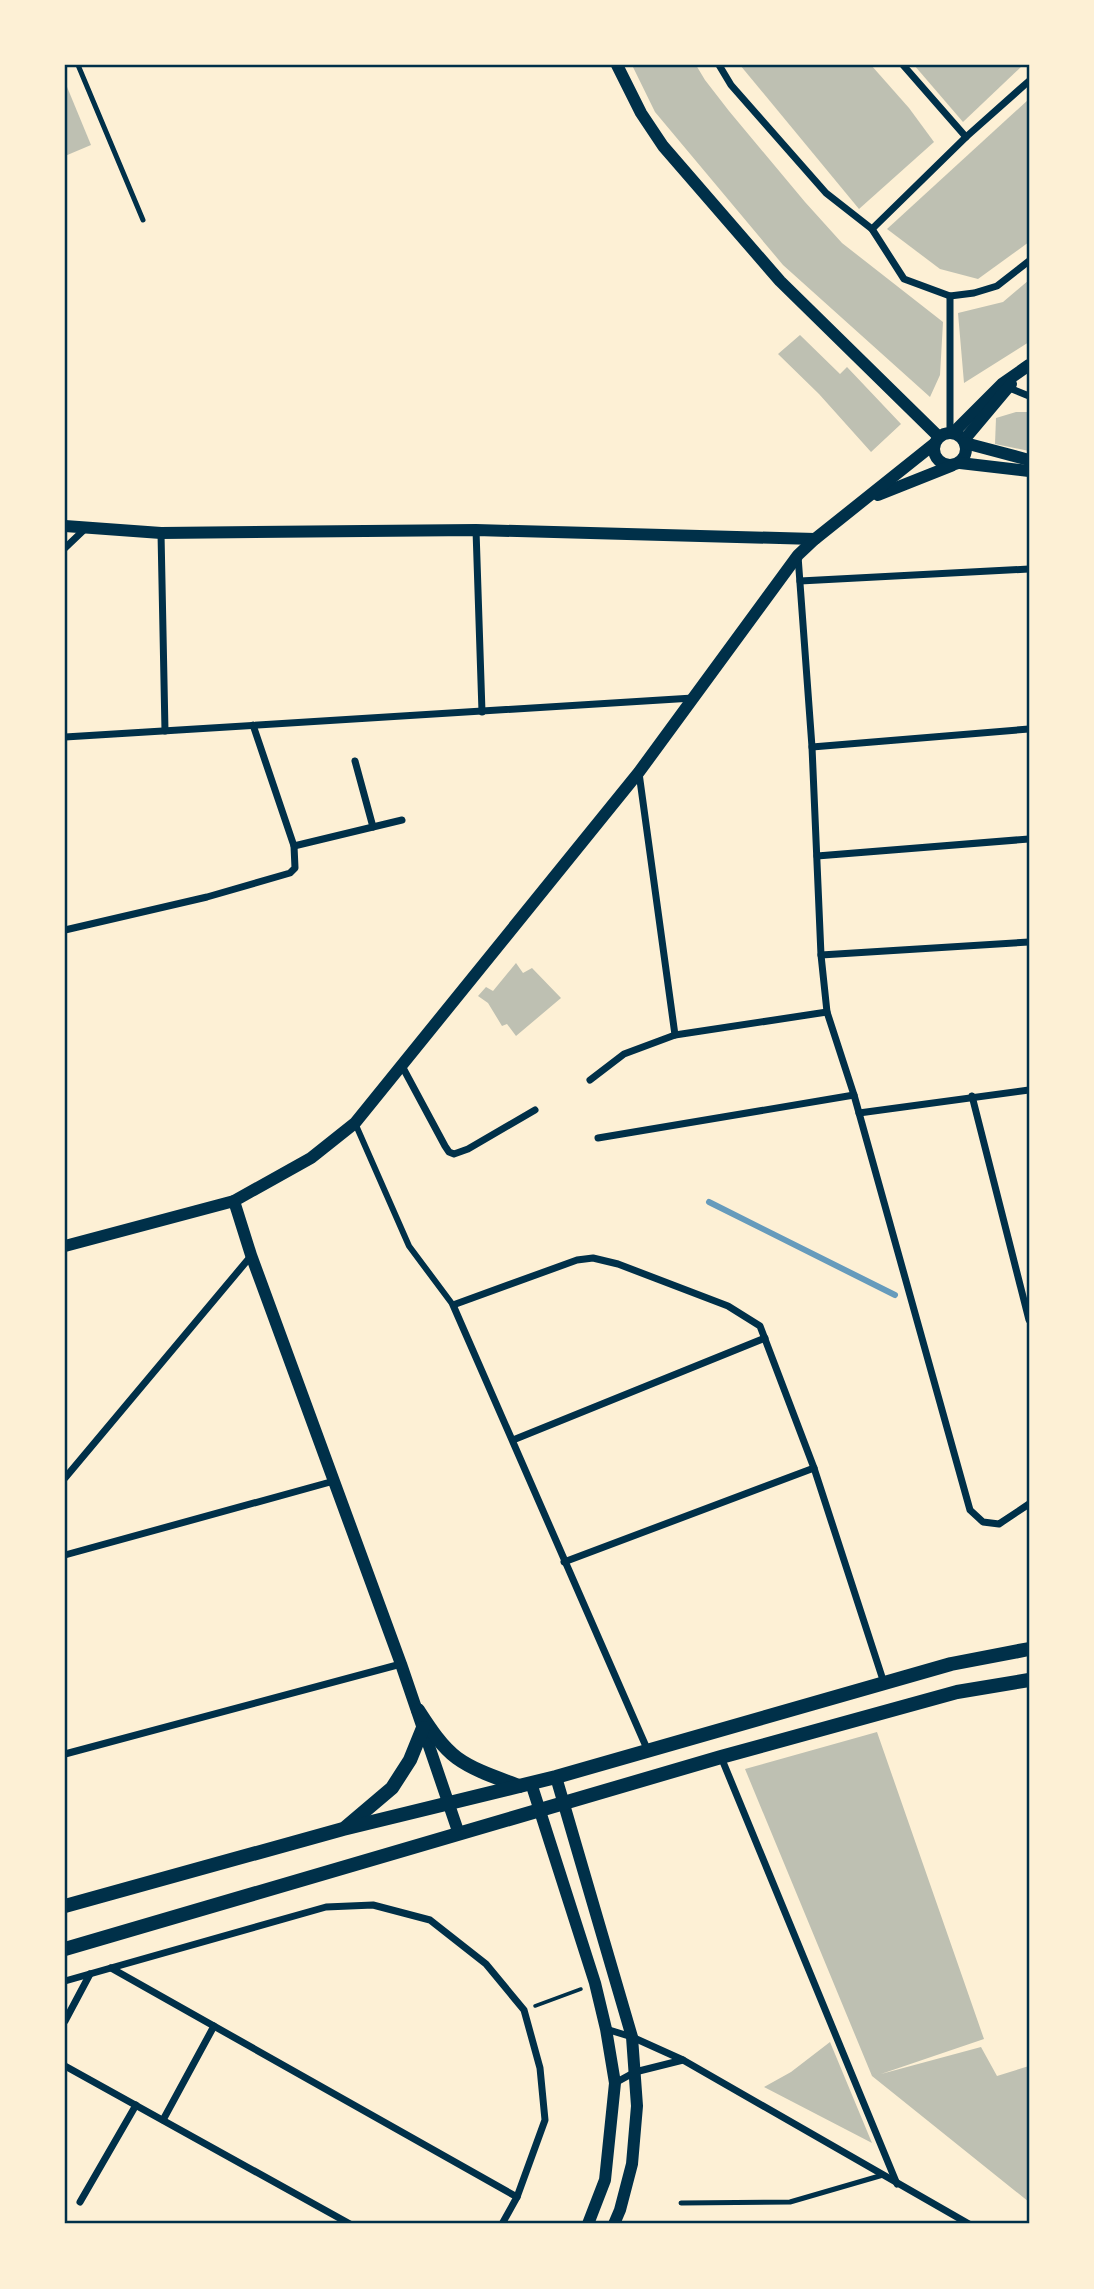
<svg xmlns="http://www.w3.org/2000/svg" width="1094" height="2289" viewBox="0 0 1094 2289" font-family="'Crimson Pro',serif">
<rect width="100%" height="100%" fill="#fdf0d5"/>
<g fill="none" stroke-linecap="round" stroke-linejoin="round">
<!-- stream -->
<path stroke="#669bbc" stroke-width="6" d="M709,1202L895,1295"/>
</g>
<!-- building -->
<g fill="#bec0b2">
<path d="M632,65H696L705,80L729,111L805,202L842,243L943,322L940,375L930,397L783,265L655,112Z"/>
<path d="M740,65H871L909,108L934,142L859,209Z"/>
<path d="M914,65H1023L963,122Z"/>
<path d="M65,82L91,145L65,156Z"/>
<path d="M1029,99V242L978,279L940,269L887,229Z"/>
<path d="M1029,280V342L964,383L958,313L1003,302Z"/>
<path d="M800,335L840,374L847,367L901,424L871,452L819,394L778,354Z"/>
<path d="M1016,412H1029V451L995,444L996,418Z"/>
<path d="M516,963L523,973L532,968L561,998L516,1036L507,1024L502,1026L488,1003L478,996L486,987L493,991Z"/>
<path d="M877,1732L984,2039L881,2074L981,2047L997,2076L1029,2066V2202L872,2076L745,1769Z"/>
<path d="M830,2042L872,2143L764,2087L791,2072Z"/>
</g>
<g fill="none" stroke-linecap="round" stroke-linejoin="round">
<!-- path -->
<path stroke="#003049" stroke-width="3.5" d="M535,2006L581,1989"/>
<!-- service -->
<g stroke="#003049" stroke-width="5">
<path d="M78,65L143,220"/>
<path d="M681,2203L790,2202L883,2175"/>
</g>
<!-- pedestrian -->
<path stroke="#003049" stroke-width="6" d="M355,1123L409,1246L453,1305"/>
<!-- minor -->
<g stroke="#003049" stroke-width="7">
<path d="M719,65L731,85L826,193L872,229L904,279L950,296L974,293L997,286L1029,261"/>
<path d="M903,65L966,137"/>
<path d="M872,229L966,137L1029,81"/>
<path d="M950,296V433"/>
<path d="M1007,387L1029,396"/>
<path d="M476,530L482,712"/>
<path d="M161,533L165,731"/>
<path d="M65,548L87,527"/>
<path d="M798,556L812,747L821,955L827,1012L854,1095L970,1510L983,1522L999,1524L1029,1504"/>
<path d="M800,581L1029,569"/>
<path d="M65,737L693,698"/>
<path d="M812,747L1029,729"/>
<path d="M355,761L373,827"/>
<path d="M639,773L675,1035L827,1012"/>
<path d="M294,846L402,820"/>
<path d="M817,856L1029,839"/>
<path d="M65,930L207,897L290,873L295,868L294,846L253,725"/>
<path d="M821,955L1029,942"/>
<path d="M402,1066L445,1146L449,1152L454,1154L468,1149L535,1110"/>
<path d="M590,1080L624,1054L675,1035"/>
<path d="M972,1096L1029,1320"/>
<path d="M859,1113L1029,1090"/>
<path d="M598,1138L854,1095"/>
<path d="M513,1440L765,1338"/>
<path d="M65,1478L251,1256"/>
<path d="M65,1555L334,1481"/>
<path d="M564,1562L814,1468"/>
<path d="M648,1751L453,1305L577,1260L593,1258L618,1264L728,1306L760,1326L814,1468L884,1683"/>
<path d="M65,1754L401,1664"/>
<path d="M721,1757L897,2184"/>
<path d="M111,1968L517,2197"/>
<path d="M65,1981L326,1907L373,1905L430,1920L486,1964L524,2010L540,2068L545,2120L517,2197L502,2224"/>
<path d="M65,2021L90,1974"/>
<path d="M606,2029L632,2037L683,2060L969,2224"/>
<path d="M65,2066L350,2224"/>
<path d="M615,2083L635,2072L683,2060"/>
<path d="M163,2120L214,2026"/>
<path d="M80,2202L136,2105"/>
</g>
<!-- tertiary -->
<g stroke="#003049" stroke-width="12">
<path d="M617,65L641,113L663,146L780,281L939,437"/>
<circle cx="950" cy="449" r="16"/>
<path d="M953,433L1002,384L1029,365"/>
<path d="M964,440L1011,384"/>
<path d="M965,443L1029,460"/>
<path d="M960,463L1029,471"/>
<path d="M878,495L951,466"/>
<path d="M65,526L161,533L476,530L815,539"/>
<path d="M65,1246L234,1201"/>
<path d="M556,1777L632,2037L637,2106L632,2164L620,2210L614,2224"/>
<path d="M531,1783L595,1983L606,2029L615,2083L605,2180L588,2224"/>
<path d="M459,1834L401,1664L251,1255L234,1201L311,1158L355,1123L639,772L798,555L815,539L934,444"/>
</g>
<!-- secondary -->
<g stroke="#003049" stroke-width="14">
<path d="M418,1710C429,1727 441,1746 457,1758C475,1771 498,1778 519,1786"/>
<path d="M346,1827L392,1788L410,1760L423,1728"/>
<path d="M65,1906L343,1829L556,1777L951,1664L1029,1649"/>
<path d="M65,1949L721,1757L957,1692L1029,1680"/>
</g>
</g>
<!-- border -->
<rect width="1094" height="2289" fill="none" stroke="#fdf0d5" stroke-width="133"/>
<rect x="66" y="66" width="962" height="2156" fill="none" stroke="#003049" stroke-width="2.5"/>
</svg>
